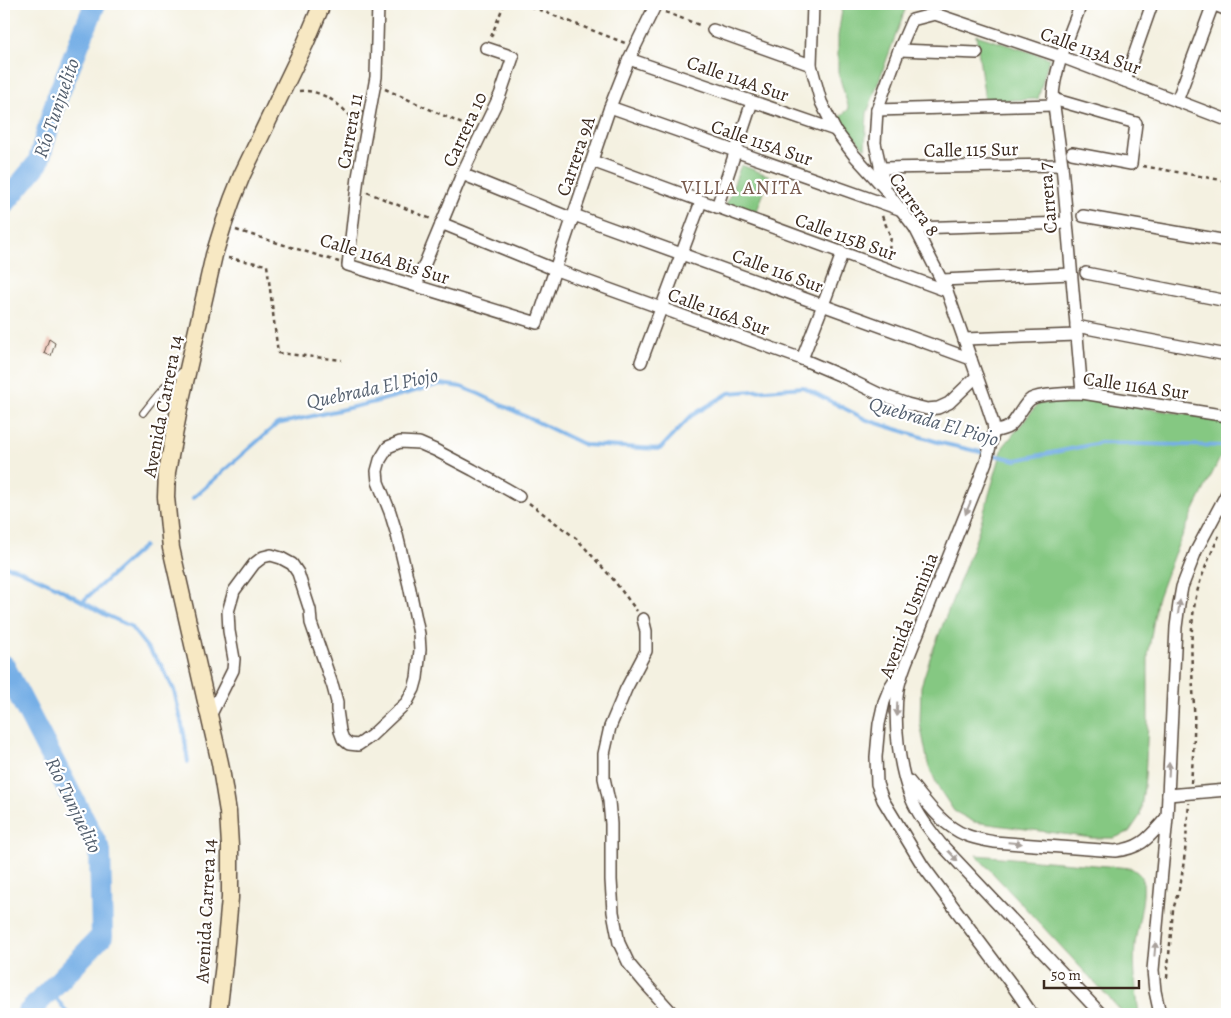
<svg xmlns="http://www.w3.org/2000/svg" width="1231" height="1018" viewBox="0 0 1231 1018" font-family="Alegreya,serif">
<rect width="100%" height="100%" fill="#fff"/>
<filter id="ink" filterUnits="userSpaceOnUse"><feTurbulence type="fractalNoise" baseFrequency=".02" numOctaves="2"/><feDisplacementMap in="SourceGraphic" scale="10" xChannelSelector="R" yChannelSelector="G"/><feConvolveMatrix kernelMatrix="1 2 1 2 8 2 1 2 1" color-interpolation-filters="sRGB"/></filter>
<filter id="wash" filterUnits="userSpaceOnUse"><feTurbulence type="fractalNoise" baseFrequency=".0096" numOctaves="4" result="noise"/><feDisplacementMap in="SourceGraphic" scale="20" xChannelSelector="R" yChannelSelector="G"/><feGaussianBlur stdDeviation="1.12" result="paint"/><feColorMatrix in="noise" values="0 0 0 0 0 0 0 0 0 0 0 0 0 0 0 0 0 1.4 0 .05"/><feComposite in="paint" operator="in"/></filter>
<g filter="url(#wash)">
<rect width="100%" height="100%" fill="#f4f1e1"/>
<!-- green -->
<g fill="#85c882" stroke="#607950">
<path d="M843,4H905V10L867,113L865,149L838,118L849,109L838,72V36Z"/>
<path d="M976,35L1049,58L1038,99L985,101Z"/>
<path d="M741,165L770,176L755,216L726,205Z"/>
<path d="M1090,399L1227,421V444L1197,504L1174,554L1157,600L1148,655V723L1145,778L1140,816L1129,832L1114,838H1092L974,822L954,811L938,787L928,764L920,723L921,686L931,655L976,539L1003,447L1038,404Z"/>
<path d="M976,855L1131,868C1137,872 1142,875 1143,882C1145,900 1137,926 1135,944C1133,967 1136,991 1139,1014H1124Z"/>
</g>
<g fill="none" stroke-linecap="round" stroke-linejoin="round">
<!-- stream -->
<g stroke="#76afe6" stroke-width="4">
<path d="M193,498L277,424L375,402L441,384L461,387L479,394L585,445L660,449L691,416L729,393L803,387L867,420L941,443L1016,460L1100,443L1227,446"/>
<path d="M4,566L17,569L55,586L106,615L130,626L161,665L174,690L184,734L188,762"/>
<path d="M83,601L144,546"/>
<path d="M54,987L57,999L68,1014"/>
</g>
<!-- river -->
<g stroke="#76afe6" stroke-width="22">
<path d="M4,204L38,163L57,98L95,4"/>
<path d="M4,666L100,851L102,936L27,1014"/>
</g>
</g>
<g id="blocks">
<!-- building -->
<path fill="#e9b6a5" d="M49,339L55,343L51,356L44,353Z"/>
</g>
</g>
<g filter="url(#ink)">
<use href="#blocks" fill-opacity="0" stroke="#57483b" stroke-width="1"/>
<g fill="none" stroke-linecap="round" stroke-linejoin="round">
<defs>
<path id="service" d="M143,413C155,398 167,381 184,370"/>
<g id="minor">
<path d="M378,4L376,77L358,177L348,265L537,323L610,107L629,59L656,4"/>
<path d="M813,4L811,65L821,102L835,130L854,155L885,189L915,228L947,291L985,399L993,423L994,431L986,462L976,488L906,663C903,671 900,680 898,689C893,721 899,768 911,798C918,815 929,829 940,843L1101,1014"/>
<path d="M1081,4C1071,31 1053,71 1053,99L1062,165L1082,393"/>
<path d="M1212,4L1227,10"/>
<path d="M713,30L811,65"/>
<path d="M899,50L977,53"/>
<path d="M629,59L835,130"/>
<path d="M1125,81L1152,4"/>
<path d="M1053,99L1136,123L1131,164L1072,153"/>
<path d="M1177,101L1213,4"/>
<path d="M610,107L902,210"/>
<path d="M877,110L1054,105"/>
<path d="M592,161L947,291"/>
<path d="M880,168L1062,165"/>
<path d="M462,174L573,219"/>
<path d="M885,188L875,143L877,110L899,50L912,20L935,14L1062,57L1227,120"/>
<path d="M717,207L752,102"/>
<path d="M574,215L971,359"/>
<path d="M1083,216L1227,241"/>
<path d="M441,223L556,270L802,359L844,377L879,394L907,404L927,409L938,408L949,403L977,376"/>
<path d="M915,228L1067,223"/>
<path d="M1086,273L1227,301"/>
<path d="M942,280L1071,274"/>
<path d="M416,285L462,174L500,95L513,57L486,48"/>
<path d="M1076,326L1227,355"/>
<path d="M964,339L1077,335"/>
<path d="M802,359L823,305L842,254"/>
<path d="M641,362L701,202"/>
<path d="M994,431C1013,429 1013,422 1023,408C1025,405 1028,401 1031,399C1039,394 1072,393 1082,393L1227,416"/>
<path d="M643,619L646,631V651L626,689L610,727L604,754V778L609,801L611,824V880L613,912L619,943L629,964L644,982L673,1014"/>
<path d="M899,673L890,687L884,702L879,724L876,757L877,784L883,800L923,866L1012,985L1032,1014"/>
<path d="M209,718L233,670L234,659L229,631L228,612L234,591L254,564L263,557L271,555L281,558L292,564L298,573L310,610L311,623L333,687L337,702V710L340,731L343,739L349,744L358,745L364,741L371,736L407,702L414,689L417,678L420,650L419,634L409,585L397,535L390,512L378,482L377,471L380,460L388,447L400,442L419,443L435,450L473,470L519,496"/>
<path d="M909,781C925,801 942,826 966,835C975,839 985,840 994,842L1115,851C1143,848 1149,837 1167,817"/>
<path d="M1168,795L1227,790"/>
<path d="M1160,1014L1155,991L1153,970L1167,817L1176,627L1179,604L1182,587L1196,551L1227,493"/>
</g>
<path id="secondary" d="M218,1014L224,964L230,898V846L228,812L220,763L171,548L166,497L167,472L180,404L214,255L223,226L232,200L242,175L305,44L322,4"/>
</defs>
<!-- service casing -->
<use href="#service" stroke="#57483b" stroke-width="8"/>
<!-- minor casing -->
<use href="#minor" stroke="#57483b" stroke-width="14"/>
<!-- secondary casing -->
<use href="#secondary" stroke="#57483b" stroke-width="19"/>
<!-- path -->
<g stroke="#57483b" stroke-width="2.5" stroke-dasharray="4 4" stroke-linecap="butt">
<path d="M524,4L625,43"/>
<path d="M665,12L702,26"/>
<path d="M491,37L504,4"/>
<path d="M385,89L471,128"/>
<path d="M299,91C321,89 341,104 354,121L357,119"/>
<path d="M1143,166L1227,181"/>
<path d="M367,192L431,219"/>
<path d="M882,216L891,237L889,250L886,258"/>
<path d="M236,230L339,262"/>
<path d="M228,258L267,265L278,353L342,360"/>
<path d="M529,503L577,539L612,578L637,611"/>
<path d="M1191,783C1193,758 1195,731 1194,706C1192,671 1189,636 1195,602C1199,578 1211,555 1220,533"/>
<path d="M1167,978L1173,910L1181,882L1185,852L1189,803"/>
</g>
<!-- service -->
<use href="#service" stroke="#fff" stroke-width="5.5"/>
<!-- minor -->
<use href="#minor" stroke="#fff" stroke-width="11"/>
<!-- secondary -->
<use href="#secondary" stroke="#f7e8c3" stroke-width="16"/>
</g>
<!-- one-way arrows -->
<defs><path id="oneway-solid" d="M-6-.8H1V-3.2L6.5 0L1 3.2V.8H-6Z" transform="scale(1.25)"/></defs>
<g fill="#a79f9a">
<use href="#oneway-solid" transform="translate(968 508) rotate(112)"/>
<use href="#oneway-solid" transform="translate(1179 607) rotate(-82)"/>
<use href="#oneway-solid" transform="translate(897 709) rotate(92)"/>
<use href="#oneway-solid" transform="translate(1169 769) rotate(-87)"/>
<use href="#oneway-solid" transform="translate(1015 843) rotate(5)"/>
<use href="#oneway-solid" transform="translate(953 856) rotate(47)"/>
<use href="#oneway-solid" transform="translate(1155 949) rotate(-85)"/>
</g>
</g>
<g text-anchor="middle" stroke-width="4.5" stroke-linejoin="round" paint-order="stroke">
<!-- street labels -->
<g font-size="19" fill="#3b2a1e" stroke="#fff">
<text transform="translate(1091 50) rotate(20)" y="7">Calle 113A Sur</text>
<text transform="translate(738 78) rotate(19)" y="7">Calle 114A Sur</text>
<text transform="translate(464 129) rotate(-65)" y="7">Carrera 10</text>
<text transform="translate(349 131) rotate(-80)" y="7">Carrera 11</text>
<text transform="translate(762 142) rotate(19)" y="7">Calle 115A Sur</text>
<text transform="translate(971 149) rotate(-1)" y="7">Calle 115 Sur</text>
<text transform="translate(575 156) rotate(-71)" y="7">Carrera 9A</text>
<text transform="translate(1047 198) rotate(-95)" y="7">Carrera 7</text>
<text transform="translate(915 204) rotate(55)" y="7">Carrera 8</text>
<text transform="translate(846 236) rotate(20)" y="7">Calle 115B Sur</text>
<text transform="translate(385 258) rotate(17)" y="7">Calle 116A Bis Sur</text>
<text transform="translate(778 270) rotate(20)" y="7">Calle 116 Sur</text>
<text transform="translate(719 311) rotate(20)" y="7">Calle 116A Sur</text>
<text transform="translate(1136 385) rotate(8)" y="7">Calle 116A Sur</text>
<text transform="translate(162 406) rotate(-79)" y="7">Avenida Carrera 14</text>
<text transform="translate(908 615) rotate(-69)" y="7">Avenida Usminia</text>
<text transform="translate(205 911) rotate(-87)" y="7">Avenida Carrera 14</text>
</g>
<!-- water labels -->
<g font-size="20" font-style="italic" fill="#535f6e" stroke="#fff">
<text transform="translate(56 108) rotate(-71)" y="7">Río Tunjuelito</text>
<text transform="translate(372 388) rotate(-12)" y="7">Quebrada El Piojo</text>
<text transform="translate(934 421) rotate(16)" y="7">Quebrada El Piojo</text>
<text transform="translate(74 805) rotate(64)" y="7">Río Tunjuelito</text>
</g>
<!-- neighbourhood labels -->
<g font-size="20" letter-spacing="1" fill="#785b4d" stroke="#fff">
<text x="742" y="194">VILLA ANITA</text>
</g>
</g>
<!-- margin -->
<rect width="1231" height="1018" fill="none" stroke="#fff" stroke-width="20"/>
<!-- scale -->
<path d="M1044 980v8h95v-8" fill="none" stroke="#3b2a1e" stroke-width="2.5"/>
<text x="1051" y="980" font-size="15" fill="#3b2a1e" stroke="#ffffff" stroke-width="4" paint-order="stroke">50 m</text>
</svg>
